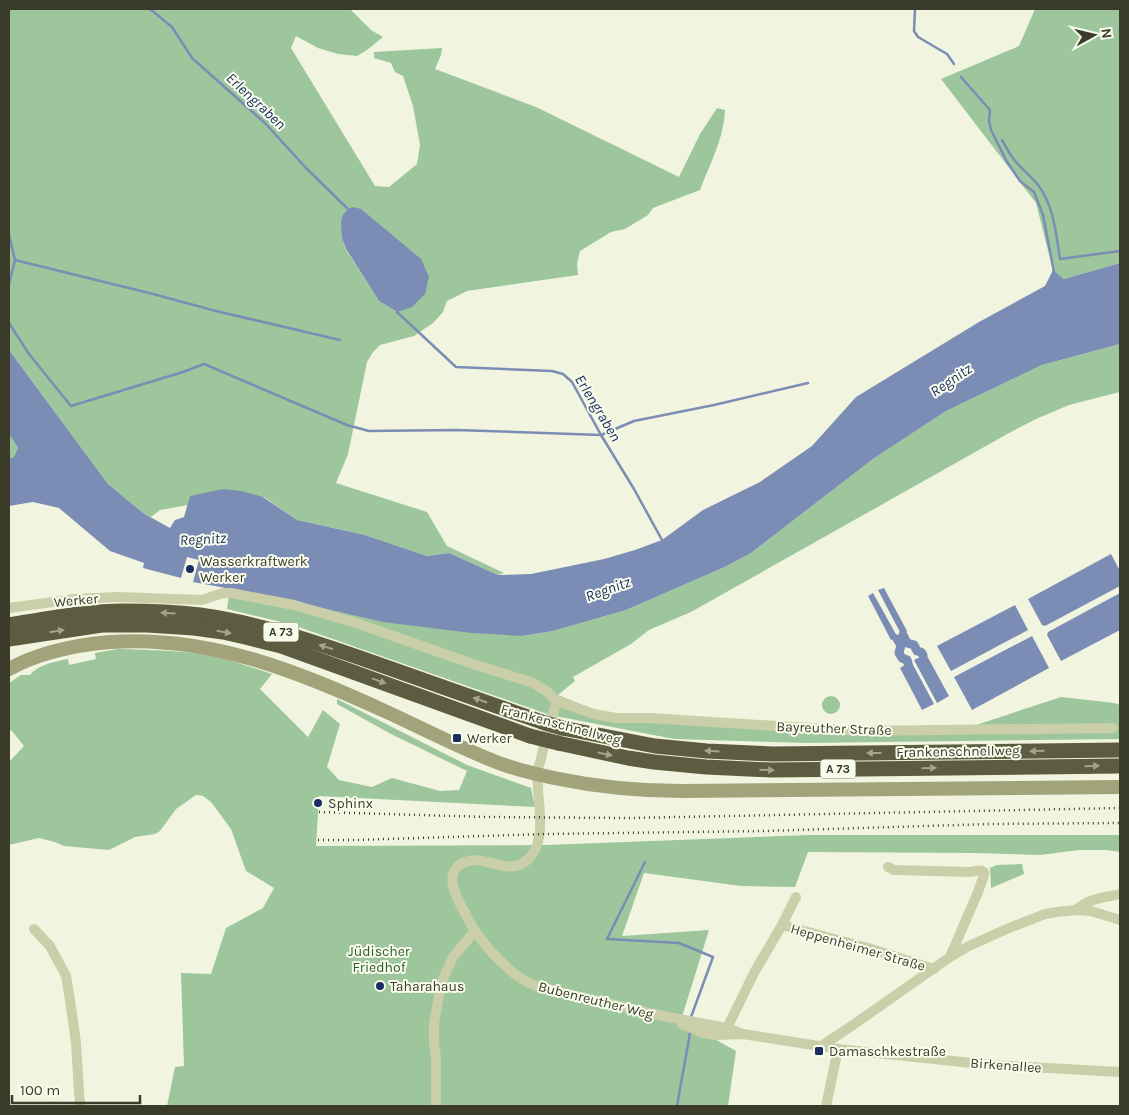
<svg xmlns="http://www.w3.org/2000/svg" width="1129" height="1115" viewBox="0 0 1129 1115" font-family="Karla,sans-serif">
<rect width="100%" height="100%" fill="#f1f5df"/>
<!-- green -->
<g fill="#9dc69d" fill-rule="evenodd">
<path d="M9,9H350L371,30L383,37L367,50L357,56L338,54L318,48L296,36L291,48L375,186L389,187L417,164L420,145L413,106L403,76L395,72L391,63L374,58V52L442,48L441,55L435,69L536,107L679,177L700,134L717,108L725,110C724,138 710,164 700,190L653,208L648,215L625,229L611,232L580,251L577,264L578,275L467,291L447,301L443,312L433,323L414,336L380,345L373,352L367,362L348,454L336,483L427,512L447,546L504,573L498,575L449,553L427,556L365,535L297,520L264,497L190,496L188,505L160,510L151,517L143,513L108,484L9,350ZM342,238L397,312L379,301L346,250Z"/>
<path d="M1035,9H1120V263L1064,279L1053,270L1036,203L941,79L1019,46Z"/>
<path d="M1120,344V392L1069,405L1036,419L1009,433L691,612L649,630L631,644L573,677L575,681L558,695L604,714L841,727L967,728L1061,697L1114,703L1120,705V739L807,743L674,739L550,715L290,624L227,609L230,589L522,636L553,631L626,610L727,566L751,553L873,459L946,411L1042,365Z"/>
<path d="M9,434L18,448L14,458L9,459Z"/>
<path d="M118,649C150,650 185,650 216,657C235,661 253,668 272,674L260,689L308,737L323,710L340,724L327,767L339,780L372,787L392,778L440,791L459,790L467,771L391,734L337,704V699L467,765L531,788L535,807L319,796L316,846L546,845L809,835H1120V852L1106,850H1079L1040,855L973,853L808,852L795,887L741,886L644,873L622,936L709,930L681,1020L736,1051L728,1106H167L175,1067L184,1066L181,973L211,974L226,928L263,908L274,888L246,871L231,829L211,802L203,796L196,795L176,809L160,831L155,834L135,837L109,850L64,846L55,842L39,838L9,845V762L24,746L11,730L9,732V683L21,675H30C39,664 54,662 68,659L69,665L96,659L95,653Z"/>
<circle cx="831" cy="705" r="9"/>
<path d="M1022,864L1024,874L991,888L990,868L997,865Z"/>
</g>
<!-- water -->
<g fill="#7b8cb5">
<path d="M353,207L361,209L421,259L429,277L425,294L412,307L397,312L379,301L346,249L342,238L341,222L343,215L348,209Z"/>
<path d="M1120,263V344L1042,365L946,411L873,459L751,553L727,566L626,610L553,631L522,636L472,633L383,622L280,598L193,582L199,560L187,557L181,578L143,568L144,563L110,551L59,508L33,502L9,506V459L14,457L18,448L9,434V350L108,484L143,513L170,528L175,520L184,517L190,496L223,489L241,491L263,497L297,520L365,535L427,556L449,553L498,575L531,574L604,559L635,550L662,540L703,510L760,482L812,446L856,397L979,322L1045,286L1053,270L1064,279Z"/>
<path d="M1111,554L1120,571V586L1045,626L1042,625L1028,599Z"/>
<path d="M884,588L907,631L902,636L878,590Z"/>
<path d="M873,593L898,638L894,640V639L891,640L868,596Z"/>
<path d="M1120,593V630L1061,661L1047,635L1048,632Z"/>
<path d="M1015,605L1028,630L951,671L937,646Z"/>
<path d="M1032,636L1049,668L972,710L954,677Z"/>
<path d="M926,654L949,696L937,703L914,660Z"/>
<path d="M911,661L934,704L922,710L900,668Z"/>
</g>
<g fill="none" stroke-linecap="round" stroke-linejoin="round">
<!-- stream -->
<g stroke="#7b8cb5" stroke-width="2.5">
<path d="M150,9L172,27L192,58L265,123L306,168L348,209"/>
<path d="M915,9L914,31L918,37L947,54L954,64"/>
<path d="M961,77L990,110L989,121L991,130L1006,160L1020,181L1034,192L1043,215L1054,272"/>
<path d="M1002,140C1005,145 1008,151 1012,157C1019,167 1030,175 1038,185C1054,205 1056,235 1060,259L1120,251"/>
<path d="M9,235L15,260L9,284"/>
<path d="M15,260L153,294L216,311L340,340"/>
<path d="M397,312L456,367L552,371L563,374L572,382L601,435L634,489L662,540"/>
<path d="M9,323L29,354L71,406L183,372L204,364L347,425L369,431L456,430L601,435L634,421L714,405L808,383"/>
<path d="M645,862L607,939L679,943L713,957L691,1017"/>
<path d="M677,1106L690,1033"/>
</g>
<!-- canal -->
<g stroke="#7b8cb5" stroke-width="9">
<path d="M903,635L907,643L914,645L917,651L921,652L923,655"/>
<path d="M897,639L901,645L899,653L902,658L907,660L908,663"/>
</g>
<!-- street -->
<g stroke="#cacfa9" stroke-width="10">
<path d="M9,608L75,599L118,597L202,600L223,593H231L294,605L353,622L479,666L531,682L545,690L557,701L594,714L616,718H649L858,731L1113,728"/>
<path d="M557,701C551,720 545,739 541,759C539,764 538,769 537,774C537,779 538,784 538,789C539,806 543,829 537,845C535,851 531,857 526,861C506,877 482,851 461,864C444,874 456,895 462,908C467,915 470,924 475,931C484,944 496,958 508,968C516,976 526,982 536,986L653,1014L727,1028L743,1034"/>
<path d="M888,867L894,870L971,872C975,871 980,869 984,872V875L978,892L950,957"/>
<path d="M1076,910C1089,898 1103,898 1120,894"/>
<path d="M782,925L868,948L934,969"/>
<path d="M34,929L50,946L66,976L70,1000L76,1043L80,1106"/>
<path d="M682,1024L703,1033L717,1035L743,1034L838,1049L991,1065L1120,1072"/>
<path d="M727,1028L755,971L782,925L796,897"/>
<path d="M820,1047L853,1025L950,957L969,946L1009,928L1045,914L1057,912L1076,910L1091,911L1120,920"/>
<path d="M436,1106V1058L434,1042V1024L441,983L453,957L475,931"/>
<path d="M826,1106L838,1049"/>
</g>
<!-- secondary -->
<path stroke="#a2a37a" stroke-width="14" d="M9,669C40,652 75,645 110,642C209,635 301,672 389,713C426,730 462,749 499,763C517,770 535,774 554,778C597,787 638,791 682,791L1120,787"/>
<!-- highway -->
<g stroke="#5d5c40" stroke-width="15">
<path d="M9,625C47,619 86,611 125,611C150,611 175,612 200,615C265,624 327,646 389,668C440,686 491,704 542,722"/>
<path d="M9,639L102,625H147L194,628L223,632L245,637L281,646L530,736"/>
<path d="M562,728L655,746L707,751L772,754L1120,750"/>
<path d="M558,743L628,758L654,762L706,767L771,770L1120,766"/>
</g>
<!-- rail -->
<g stroke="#3b3b2a" stroke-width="2.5" stroke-dasharray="1 4" stroke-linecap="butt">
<path d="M319,812L487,817L630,818L1120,808"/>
<path d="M318,840H355L546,834L765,831L990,824L1120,823"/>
</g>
<!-- highway-bridge -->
<g stroke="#5d5c40" stroke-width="15">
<path d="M542,722L562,728"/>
<path d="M530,736L558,743"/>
</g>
</g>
<!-- one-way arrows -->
<defs><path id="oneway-solid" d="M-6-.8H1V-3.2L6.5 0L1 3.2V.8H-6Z" transform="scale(1.25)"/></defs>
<g fill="#a3a48d">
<use href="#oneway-solid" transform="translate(168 613) rotate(-177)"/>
<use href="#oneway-solid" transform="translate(57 631) rotate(-9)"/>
<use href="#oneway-solid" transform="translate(224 632) rotate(10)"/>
<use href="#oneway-solid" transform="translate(326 647) rotate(-162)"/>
<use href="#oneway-solid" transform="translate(379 681) rotate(20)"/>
<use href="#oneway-solid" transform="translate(480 700) rotate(-161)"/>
<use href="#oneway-solid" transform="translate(712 751) rotate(-177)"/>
<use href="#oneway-solid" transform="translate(1037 751) rotate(179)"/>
<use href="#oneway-solid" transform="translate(874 753) rotate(180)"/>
<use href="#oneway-solid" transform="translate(605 754) rotate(12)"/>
<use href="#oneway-solid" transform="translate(1092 766) rotate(-1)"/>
<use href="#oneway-solid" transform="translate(929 768) rotate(-1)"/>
<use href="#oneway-solid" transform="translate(767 770) rotate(2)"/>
</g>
<!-- markers -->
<g fill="#1b2e61" stroke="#f8fcec" stroke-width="2">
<circle cx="190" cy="569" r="5"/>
<rect x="452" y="733" width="10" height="10" rx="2.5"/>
<circle cx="318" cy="803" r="5"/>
<circle cx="380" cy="986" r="5"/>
<rect x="814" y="1046" width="10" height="10" rx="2.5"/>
</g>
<g text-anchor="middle" stroke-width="4" stroke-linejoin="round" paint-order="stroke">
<!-- shield labels -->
<g fill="#f8fcec" stroke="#747564" stroke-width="1">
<rect x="263.5" y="622.5" width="35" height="19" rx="4"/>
<rect x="820.5" y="759.5" width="35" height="19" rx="4"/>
</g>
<g font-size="12" font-weight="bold" fill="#3b3b2a">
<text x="281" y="636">A 73</text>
<text x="838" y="773">A 73</text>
</g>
<!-- poi labels -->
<g font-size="14" fill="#3b3b2a" stroke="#f8fcec" text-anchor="start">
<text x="200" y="566">Wasserkraftwerk<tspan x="200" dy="16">Werker</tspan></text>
<text x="467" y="743">Werker</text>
<text x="328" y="808">Sphinx</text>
<text x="390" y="991">Taharahaus</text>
<text x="829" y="1056">Damaschkestraße</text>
</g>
<!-- street labels -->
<g font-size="14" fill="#3b3b2a" stroke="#f8fcec">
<text transform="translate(76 600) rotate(-5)" y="5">Werker</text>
<text transform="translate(561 724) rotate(15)" y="5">Frankenschnellweg</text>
<text transform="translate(834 728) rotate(2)" y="5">Bayreuther Straße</text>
<text transform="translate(958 751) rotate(-1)" y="5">Frankenschnellweg</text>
<text transform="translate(858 947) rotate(16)" y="5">Heppenheimer Straße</text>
<text transform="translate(596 1000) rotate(14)" y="5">Bubenreuther Weg</text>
<text transform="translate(1006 1065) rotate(4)" y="5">Birkenallee</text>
</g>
<!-- park labels -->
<g font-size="14" fill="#2b5c2c" stroke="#f8fcec">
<text x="379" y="956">Jüdischer<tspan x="379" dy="16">Friedhof</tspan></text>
</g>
<!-- water labels -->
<g font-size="15" font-style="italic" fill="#1b2e61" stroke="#f8fcec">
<text transform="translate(256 101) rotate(43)" y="5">Erlengraben</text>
<text transform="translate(951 380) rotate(-34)" y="5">Regnitz</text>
<text transform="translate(598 408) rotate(59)" y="5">Erlengraben</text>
<text transform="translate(203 539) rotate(-3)" y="5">Regnitz</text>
<text transform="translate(608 589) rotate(-20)" y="5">Regnitz</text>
</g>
</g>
<!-- border -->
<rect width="1129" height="1115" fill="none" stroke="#3b3b2a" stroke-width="20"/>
<!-- north arrow -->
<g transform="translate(1094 35) rotate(82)" stroke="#f8fcec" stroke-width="4" paint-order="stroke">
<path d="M0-4L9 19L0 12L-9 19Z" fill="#3b3b2a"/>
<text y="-8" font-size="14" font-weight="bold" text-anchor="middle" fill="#3b3b2a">N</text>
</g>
<!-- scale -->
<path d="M12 1095v8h128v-8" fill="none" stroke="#3b3b2a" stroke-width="2.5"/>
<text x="20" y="1095" font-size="15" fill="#3b3b2a" stroke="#f8fcec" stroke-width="4" paint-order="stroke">100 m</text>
</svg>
